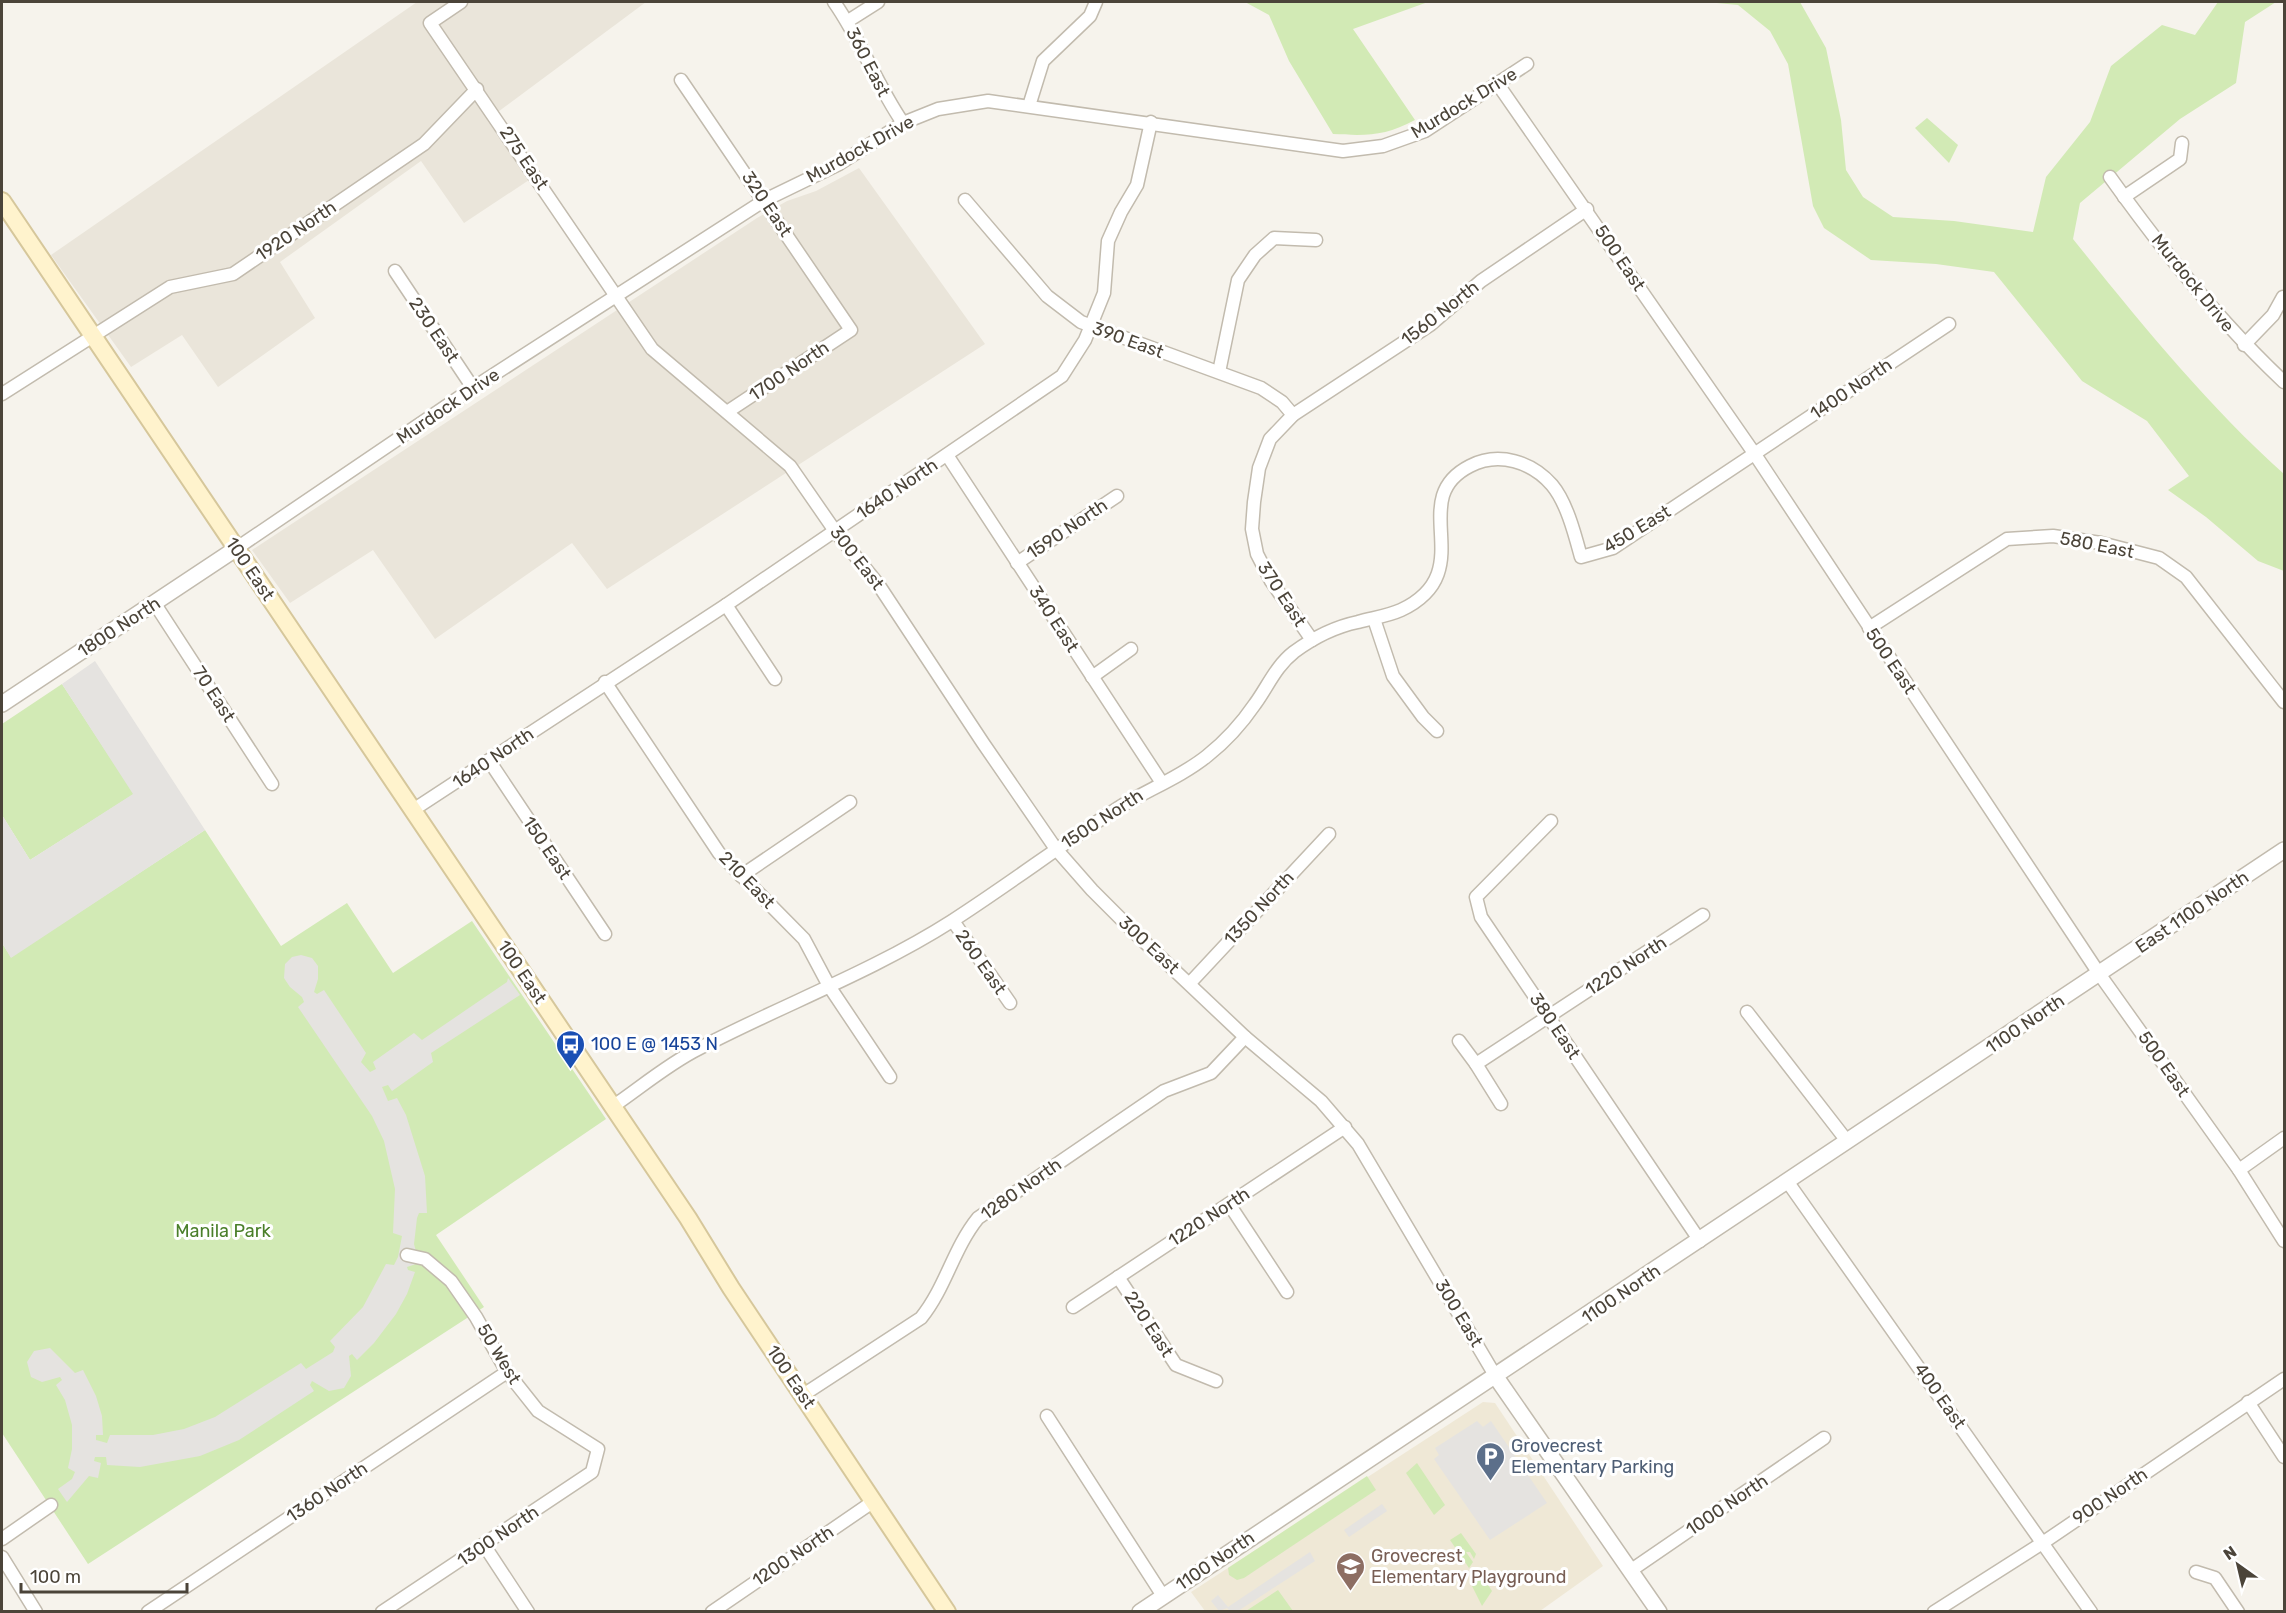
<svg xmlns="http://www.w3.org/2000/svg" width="2286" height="1613" viewBox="0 0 2286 1613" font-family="Rubik,sans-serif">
<rect width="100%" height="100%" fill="#f6f3ec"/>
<!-- residential -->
<g fill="#eae5da">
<path d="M417,2H646L487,120L529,180L464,223L421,161L280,262L315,318L218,387L182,335L131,367L51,255Z"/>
<path d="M859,168L985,344L607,589L572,543L435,639L373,550L290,603L252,550L757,218L787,201L816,191Z"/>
</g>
<!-- education -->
<path fill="#efe8d6" d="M1483,1402L1495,1403L1603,1566L1540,1611H1205L1191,1592Z"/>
<!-- green -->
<g fill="#d2eab5">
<path d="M1245,2H1428L1353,29L1415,120C1385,136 1367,136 1333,134L1289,61L1269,15Z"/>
<path d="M1706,2H1800L1826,48L1841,120L1846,170L1863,197L1893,217L1954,221L2033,232L2046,177L2090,122L2111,66L2162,25L2195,35L2218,2H2276L2245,22L2236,83L2180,119L2080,203L2073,239C2139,321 2206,404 2284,474V571L2258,561L2206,517L2168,490L2189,476L2147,421L2082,381L1994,272L1936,264L1871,260L1824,228L1813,206L1788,64L1770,31L1738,5Z"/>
<path d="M1927,118L1958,145L1949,163L1915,128Z"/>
<path d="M62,684L134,794L30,860L2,815V724Z"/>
<path d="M205,830L281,946L347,903L393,973L472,921L606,1119L436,1235L484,1307L88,1564L2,1433V943L11,957Z"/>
<path d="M1417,1463L1445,1505L1434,1515L1406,1473Z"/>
<path d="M1367,1476L1376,1490L1244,1578L1237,1580L1229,1575L1228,1568Z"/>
<path d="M1461,1533L1476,1554L1474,1559L1470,1552H1466L1473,1562L1469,1568L1450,1540Z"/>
<path d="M1483,1577L1492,1591L1482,1606L1472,1586L1477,1578Z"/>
<path d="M1278,1590L1293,1611H1246Z"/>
</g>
<!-- parking -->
<g fill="#e5e3e0">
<path d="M95,661L205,830L11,958L2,943V815L30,860L133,794L62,684Z"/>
<path d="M301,955L312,958L318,966V979L314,992L317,994L324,990L366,1053L361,1062L370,1072L376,1069L373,1062L414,1033L422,1040L507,982L508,978L520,995L431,1053L433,1062L392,1091L388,1085L382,1087L388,1101L397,1098L406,1115L425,1176L427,1213H419L417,1218L414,1244L419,1263L407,1267L408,1270L415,1272L407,1294L396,1314L374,1343L357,1360L352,1354L349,1356L351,1376L344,1388L329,1391L312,1381L310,1385L314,1391L239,1440L200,1456L140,1467L107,1465L106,1457H95L94,1461L101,1463L98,1478L89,1476L67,1502L58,1489L72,1479L75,1472L68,1468L72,1449V1425L65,1400L56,1385L62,1380L60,1377L42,1382L31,1377L27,1362L34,1351L50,1348L75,1373L83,1370L96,1396L102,1416L103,1435H96V1440L107,1443L110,1435H153L184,1429L215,1417L301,1363L306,1369L333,1352L335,1347L330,1341L363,1307L386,1264L394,1265L398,1257L402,1236L393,1233L395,1189L384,1141L372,1116L298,1007L304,1002L302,997L290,987L284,978L285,964L292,957Z"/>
<path d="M1477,1421L1483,1427L1491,1421L1547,1503L1490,1540L1434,1459L1439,1455L1435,1448Z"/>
<path d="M1382,1504L1387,1511L1349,1537L1344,1530Z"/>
<path d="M1310,1552L1315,1561L1238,1611H1230L1227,1608L1219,1611L1211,1601L1218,1595L1228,1607Z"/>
</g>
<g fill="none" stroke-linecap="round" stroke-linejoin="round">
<defs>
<g id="minor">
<path d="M461,2L430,23L652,349L790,466L835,531L878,584L983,743L1056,849L1092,890L1135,933L1245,1037L1321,1101L1358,1144L1496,1377"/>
<path d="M834,2C861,40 876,84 903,123"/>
<path d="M848,21L878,2"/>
<path d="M681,80L851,330L727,412"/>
<path d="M1497,83L1754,453L2100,975L2239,1170L2284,1241"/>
<path d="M1029,106L1043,61L1090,16L1096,2"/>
<path d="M2110,177C2162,250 2219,321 2284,382"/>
<path d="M2124,197L2180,159L2182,143"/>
<path d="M965,200L1047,296L1081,322L1261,388L1282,402L1293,415"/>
<path d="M395,271L473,388"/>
<path d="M2244,345L2273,315L2283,297"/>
<path d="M1219,372L1238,280L1255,255L1274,238L1316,240"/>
<path d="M2,394L170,287L233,274L424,144L477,89"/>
<path d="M947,455L1162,783"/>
<path d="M237,548L473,388L765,200L839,164L903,123L938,109L988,101L1343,151L1383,146L1425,131L1527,64"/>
<path d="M1017,563L1117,496"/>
<path d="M155,604L272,784"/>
<path d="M726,605L775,679"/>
<path d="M1374,619L1393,676L1423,717L1437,731"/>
<path d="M1869,628L2007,539L2053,536L2101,543L2159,558L2186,577L2284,702"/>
<path d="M1312,640L1271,581L1257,554L1252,529L1254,502L1259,468L1270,439L1293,415L1430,325L1481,281L1587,209"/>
<path d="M1092,677L1131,649"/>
<path d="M605,682L719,853L804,939L829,986L890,1077"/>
<path d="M490,762L605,934"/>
<path d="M413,810L726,605L1062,376L1085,340L1104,293L1108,241L1121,212L1137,185L1151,122"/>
<path d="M1551,821L1476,897L1481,917L1700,1241"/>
<path d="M741,876L850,802"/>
<path d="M953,921L1010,1003"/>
<path d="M1190,983L1329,834"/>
<path d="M1747,1012L1847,1141"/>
<path d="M1459,1041L1476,1064L1703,915"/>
<path d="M1476,1064L1501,1104"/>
<path d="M612,1107C640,1088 668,1064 698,1049C782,1005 872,972 952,921C1008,885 1062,844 1118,808C1147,790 1181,777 1207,756C1226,741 1242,723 1255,704C1268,686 1276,666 1294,652C1313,638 1334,627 1358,622C1372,618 1388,616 1401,610C1483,571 1403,500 1470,466C1499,451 1532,462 1552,485C1567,503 1575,535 1581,557L1613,548L1949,324"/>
<path d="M2239,1170L2284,1138"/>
<path d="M1787,1181L2091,1612"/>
<path d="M1229,1204L1287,1292"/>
<path d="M1118,1277L1176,1365L1216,1381"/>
<path d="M1073,1307L1345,1127"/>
<path d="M803,1395L921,1318C946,1287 953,1249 978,1218L1164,1091L1211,1073L1245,1037"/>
<path d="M2248,1402L2284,1457"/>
<path d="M1047,1416L1163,1596"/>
<path d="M2,1539L51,1505"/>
<path d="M484,1545L528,1612"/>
<path d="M2,1557L36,1612"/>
<path d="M1630,1571L1824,1438"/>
<path d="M2196,1572L2215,1578L2238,1612"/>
<path d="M148,1612L507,1372"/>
<path d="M382,1612L592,1472L598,1449L538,1411L507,1372L476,1317L451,1281L425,1259L407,1255"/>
<path d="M712,1612L874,1501"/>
<path d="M1934,1612L2044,1542L2284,1379"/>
</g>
<g id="tertiary">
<path d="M2,704L237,548"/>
<path d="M1496,1377L1659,1612"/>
<path d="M1140,1612L2284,850"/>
</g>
<path id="secondary" d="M2,201L688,1218L731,1288L947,1612"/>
</defs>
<!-- minor casing -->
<use href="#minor" stroke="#c2bbae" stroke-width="15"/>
<!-- tertiary casing -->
<use href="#tertiary" stroke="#c2bbae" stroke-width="18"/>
<!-- secondary casing -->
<use href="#secondary" stroke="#d6c79b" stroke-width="20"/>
<!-- minor -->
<use href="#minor" stroke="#fff" stroke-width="12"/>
<!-- tertiary -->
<use href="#tertiary" stroke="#fff" stroke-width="15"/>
<!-- secondary -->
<use href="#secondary" stroke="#fff3cd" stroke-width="16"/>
</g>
<!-- icons -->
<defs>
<symbol id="bus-pin" viewBox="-11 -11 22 30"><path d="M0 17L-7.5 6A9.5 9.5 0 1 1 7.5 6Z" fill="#1a4fb4" stroke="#fff"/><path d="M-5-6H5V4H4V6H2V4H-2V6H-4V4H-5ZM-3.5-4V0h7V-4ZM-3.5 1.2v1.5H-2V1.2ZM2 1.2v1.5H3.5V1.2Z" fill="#fff"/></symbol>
<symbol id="parking-pin" viewBox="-11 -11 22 30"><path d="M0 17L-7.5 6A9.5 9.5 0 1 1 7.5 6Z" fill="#5c6f8a" stroke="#fff"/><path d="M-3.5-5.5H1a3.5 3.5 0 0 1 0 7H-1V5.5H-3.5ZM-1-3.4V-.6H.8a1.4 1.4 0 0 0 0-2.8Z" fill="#fff"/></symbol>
<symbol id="school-pin" viewBox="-11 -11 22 30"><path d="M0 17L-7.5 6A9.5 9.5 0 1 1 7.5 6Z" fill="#8d6e63" stroke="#fff"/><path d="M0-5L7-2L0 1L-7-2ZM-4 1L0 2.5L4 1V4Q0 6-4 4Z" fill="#fff"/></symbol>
</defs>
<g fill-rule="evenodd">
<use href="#bus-pin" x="554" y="1028" width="33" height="45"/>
<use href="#parking-pin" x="1474" y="1440" width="33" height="45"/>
<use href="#school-pin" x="1334" y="1550" width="33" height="45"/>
</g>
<g text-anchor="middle" stroke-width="6" stroke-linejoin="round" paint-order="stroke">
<!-- street labels -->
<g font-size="18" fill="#4b4439" stroke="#fff">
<text transform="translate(868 62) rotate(63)" y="6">360 East</text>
<text transform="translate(1464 103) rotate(-31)" y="6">Murdock Drive</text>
<text transform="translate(860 149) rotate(-29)" y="6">Murdock Drive</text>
<text transform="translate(524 158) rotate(56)" y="6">275 East</text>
<text transform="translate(767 204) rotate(56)" y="6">320 East</text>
<text transform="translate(296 231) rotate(-34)" y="6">1920 North</text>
<text transform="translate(1620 258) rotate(56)" y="6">500 East</text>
<text transform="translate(2193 283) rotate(51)" y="6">Murdock Drive</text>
<text transform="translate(1440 313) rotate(-38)" y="6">1560 North</text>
<text transform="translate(434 330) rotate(56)" y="6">230 East</text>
<text transform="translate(1128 340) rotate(20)" y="6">390 East</text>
<text transform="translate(789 371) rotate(-34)" y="6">1700 North</text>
<text transform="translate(1851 389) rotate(-34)" y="6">1400 North</text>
<text transform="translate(448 406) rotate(-34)" y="6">Murdock Drive</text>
<text transform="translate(897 489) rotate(-34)" y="6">1640 North</text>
<text transform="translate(1067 529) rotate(-34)" y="6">1590 North</text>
<text transform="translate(1637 529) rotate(-31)" y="6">450 East</text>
<text transform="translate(2097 545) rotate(11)" y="6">580 East</text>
<text transform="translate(857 558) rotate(52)" y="6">300 East</text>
<text transform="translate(250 569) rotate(56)" y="6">100 East</text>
<text transform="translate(1282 594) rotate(57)" y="6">370 East</text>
<text transform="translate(1054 619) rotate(57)" y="6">340 East</text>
<text transform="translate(119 627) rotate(-33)" y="6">1800 North</text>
<text transform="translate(1891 661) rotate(56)" y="6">500 East</text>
<text transform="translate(214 694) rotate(57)" y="6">70 East</text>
<text transform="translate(493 758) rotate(-34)" y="6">1640 North</text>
<text transform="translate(1102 819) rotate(-33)" y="6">1500 North</text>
<text transform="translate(547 848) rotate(56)" y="6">150 East</text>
<text transform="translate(747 880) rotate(46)" y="6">210 East</text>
<text transform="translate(1259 908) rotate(-47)" y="6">1350 North</text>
<text transform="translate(2192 912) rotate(-34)" y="6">East 1100 North</text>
<text transform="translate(1149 945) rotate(43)" y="6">300 East</text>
<text transform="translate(981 962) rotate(55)" y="6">260 East</text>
<text transform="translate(1626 966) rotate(-33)" y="6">1220 North</text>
<text transform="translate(522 972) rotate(56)" y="6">100 East</text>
<text transform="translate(2025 1024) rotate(-34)" y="6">1100 North</text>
<text transform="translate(1555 1026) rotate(56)" y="6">380 East</text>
<text transform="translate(2164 1064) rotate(55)" y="6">500 East</text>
<text transform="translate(1021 1189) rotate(-35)" y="6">1280 North</text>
<text transform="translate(1209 1217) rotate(-33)" y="6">1220 North</text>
<text transform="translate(1621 1294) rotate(-34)" y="6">1100 North</text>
<text transform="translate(1459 1313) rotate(59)" y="6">300 East</text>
<text transform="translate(1149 1324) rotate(57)" y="6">220 East</text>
<text transform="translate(499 1354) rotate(59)" y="6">50 West</text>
<text transform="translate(791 1377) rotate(56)" y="6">100 East</text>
<text transform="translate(1940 1396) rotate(55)" y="6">400 East</text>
<text transform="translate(327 1492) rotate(-34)" y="6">1360 North</text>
<text transform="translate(2110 1496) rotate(-34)" y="6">900 North</text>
<text transform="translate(1727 1505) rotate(-34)" y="6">1000 North</text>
<text transform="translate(498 1536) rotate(-34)" y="6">1300 North</text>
<text transform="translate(793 1556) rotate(-34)" y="6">1200 North</text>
<text transform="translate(1215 1561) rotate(-34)" y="6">1100 North</text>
</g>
<!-- transit labels -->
<g font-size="18" fill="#164399" stroke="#fff" text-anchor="start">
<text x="591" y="1050">100 E @ 1453 N</text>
</g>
<!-- park labels -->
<g font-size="18" fill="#4a7f2a" stroke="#fff">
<text x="223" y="1237">Manila Park</text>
</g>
<!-- service labels -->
<g font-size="18" fill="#4e5e75" stroke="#fff" text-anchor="start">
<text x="1511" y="1452">Grovecrest<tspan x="1511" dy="21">Elementary Parking</tspan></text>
</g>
<!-- education labels -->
<g font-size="18" fill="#785e54" stroke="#fff" text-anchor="start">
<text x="1371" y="1562">Grovecrest<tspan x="1371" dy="21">Elementary Playground</tspan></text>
</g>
</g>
<!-- border -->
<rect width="2286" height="1613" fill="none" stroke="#4b4439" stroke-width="6"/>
<!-- north arrow -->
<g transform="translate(2238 1565) rotate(326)" stroke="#ffffff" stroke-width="4.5" paint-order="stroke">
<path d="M0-4.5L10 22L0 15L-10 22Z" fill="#4b4439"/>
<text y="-9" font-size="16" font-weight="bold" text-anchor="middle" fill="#4b4439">N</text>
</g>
<!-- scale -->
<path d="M21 1583v9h166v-9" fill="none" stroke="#4b4439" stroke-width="3"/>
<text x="30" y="1583" font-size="18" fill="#4b4439" stroke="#ffffff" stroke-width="4.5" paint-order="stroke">100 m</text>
</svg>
